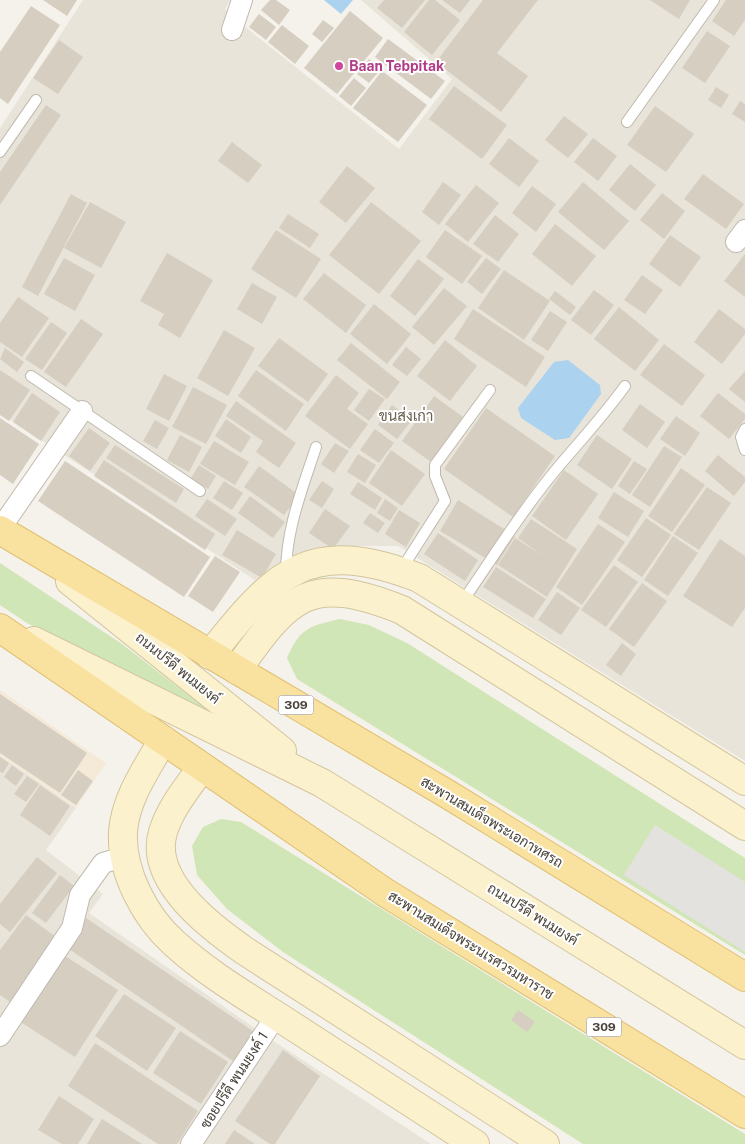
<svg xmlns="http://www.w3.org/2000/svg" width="745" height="1144" viewBox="0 0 745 1144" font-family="'Public Sans',Sarabun,sans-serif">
<rect width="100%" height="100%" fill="#f5f2eb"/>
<!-- residential -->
<g fill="#e8e4d9">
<path d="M83,0H230L225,9L244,26L399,149L452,79L361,0H745V761L398,546H344L300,557L258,582L0,413V128Z"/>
<path d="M0,756L76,808L46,850L103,894L89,913L272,1040L431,1144H0Z"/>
</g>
<!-- commercial -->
<path fill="#f5e9d8" d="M0,690L106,763L76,808L0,756Z"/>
<!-- green -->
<g fill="#d0e6b6">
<path d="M0,563L122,644L206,709L204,712L27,623L0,605Z"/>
<path d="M340,619L369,625L407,643L745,858V955L297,679L287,658C300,628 309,626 340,619Z"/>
<path d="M221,819L241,822L745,1134V1144H583L283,952L227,909L197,875L192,846L203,827Z"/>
</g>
<!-- parking -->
<path fill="#e4e2df" d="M655,825L745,882V952L624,875Z"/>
<!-- water -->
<g fill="#abd2ee">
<path d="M324,0H353L341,14Z"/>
<path d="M568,360L600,385L601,394L569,438L555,440L521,418L518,408L554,362Z"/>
</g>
<!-- building -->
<g fill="#d6cec1">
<path d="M43,0H77L67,16Z"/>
<path d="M270,0H276L290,10L279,25L261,10Z"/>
<path d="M384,0H425L402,28L377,8Z"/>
<path d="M429,0H435L460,20L432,55L404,32Z"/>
<path d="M442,0H470L460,13Z"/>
<path d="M483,0H538L497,53L528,76L501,112L436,62Z"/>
<path d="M650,0H690L679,19Z"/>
<path d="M726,0H745V20L734,36L712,21Z"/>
<path d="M31,6L60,25L8,104L0,98V52Z"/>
<path d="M350,11L383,38L337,94L304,68Z"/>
<path d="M259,14L276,27L266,40L249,27Z"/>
<path d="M323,20L334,28L322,42L312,34Z"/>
<path d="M282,25L309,46L295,64L268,42Z"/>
<path d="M707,31L730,46L705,83L682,68Z"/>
<path d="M388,39L445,81L431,99L375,57Z"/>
<path d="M59,40L83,57L58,94L33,78Z"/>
<path d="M369,59L381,69L369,83L357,74Z"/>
<path d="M382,71L427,105L398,142L353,108Z"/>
<path d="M354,78L366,88L351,106L339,96Z"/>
<path d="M454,86L507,125L482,159L429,119Z"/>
<path d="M716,87L729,95L721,108L708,100Z"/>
<path d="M740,101L745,104V122L732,114Z"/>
<path d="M46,105L61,115L0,205V172Z"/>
<path d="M655,106L694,134L666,172L627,145Z"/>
<path d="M564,116L588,134L568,158L545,140Z"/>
<path d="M509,138L539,161L519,187L489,164Z"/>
<path d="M593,138L617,156L598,181L574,162Z"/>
<path d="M232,142L262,165L248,183L218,161Z"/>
<path d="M630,164L656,185L635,211L609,190Z"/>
<path d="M347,166L375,188L346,223L319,202Z"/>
<path d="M703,174L744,204L726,229L684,199Z"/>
<path d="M443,182L461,195L439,225L422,212Z"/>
<path d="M583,182L629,221L604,250L558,212Z"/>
<path d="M476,185L499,203L468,242L445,224Z"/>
<path d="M532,186L556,204L536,232L512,213Z"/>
<path d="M662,193L685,211L664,239L640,220Z"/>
<path d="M71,194L87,203L38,296L22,287Z"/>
<path d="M90,202L126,222L101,268L64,248Z"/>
<path d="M371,202L421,241L379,294L329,255Z"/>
<path d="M288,214L319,234L310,248L279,228Z"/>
<path d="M495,215L519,234L498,262L473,244Z"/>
<path d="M555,224L596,256L572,286L532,254Z"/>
<path d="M276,230L321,259L296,298L251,269Z"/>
<path d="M445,230L482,256L462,284L426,257Z"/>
<path d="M670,235L701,257L680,287L649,264Z"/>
<path d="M167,253L213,280L180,338L158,325L164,314L140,301Z"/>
<path d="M745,254V297L724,281Z"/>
<path d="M64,258L95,275L75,311L44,294Z"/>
<path d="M486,258L501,269L482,294L467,282Z"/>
<path d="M418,259L444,279L415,316L390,296Z"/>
<path d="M504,270L550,301L524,340L478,308Z"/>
<path d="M324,273L366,305L346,333L303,299Z"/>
<path d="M642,275L663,290L645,314L624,300Z"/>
<path d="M252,283L277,297L262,324L237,309Z"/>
<path d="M444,288L467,306L434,345L412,327Z"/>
<path d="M594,290L614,305L591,335L571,320Z"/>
<path d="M555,291L576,307L570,315L549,299Z"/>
<path d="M18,297L49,318L22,357L0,342V323Z"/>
<path d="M374,304L411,334L387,364L350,334Z"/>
<path d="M619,307L659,340L635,371L594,339Z"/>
<path d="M473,309L545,357L526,387L454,339Z"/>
<path d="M719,309L745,329V334L722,364L694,342Z"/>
<path d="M550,311L567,322L548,351L531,340Z"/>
<path d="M81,319L103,334L66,387L44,372Z"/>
<path d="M51,322L67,333L42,370L25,359Z"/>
<path d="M224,330L255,348L228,396L197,378Z"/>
<path d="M279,338L328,374L308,402L258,366Z"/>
<path d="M445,340L477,366L450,401L417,376Z"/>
<path d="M351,343L400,382L387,399L337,360Z"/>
<path d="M664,344L705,375L682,406L640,375Z"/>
<path d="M406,347L421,359L407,376L392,365Z"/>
<path d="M5,348L24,362L17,372L0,359Z"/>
<path d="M0,370L30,390L9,421L0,415Z"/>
<path d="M256,370L304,404L286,431L238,396Z"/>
<path d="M745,371V402L729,389Z"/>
<path d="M164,374L187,386L169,421L146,409Z"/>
<path d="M336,375L359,393L347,409L368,424L350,449L305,416Z"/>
<path d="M193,387L227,405L206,444L172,427Z"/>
<path d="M369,389L385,399L369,421L354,410Z"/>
<path d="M32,393L60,412L41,441L13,422Z"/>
<path d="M718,393L745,414V419L729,439L700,416Z"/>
<path d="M434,396L463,417L431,462L402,441Z"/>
<path d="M236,401L296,443L279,468L256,452L263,441L226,416Z"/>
<path d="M640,404L665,422L647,448L622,430Z"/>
<path d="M392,405L412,420L397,439L378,425Z"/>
<path d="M486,408L555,456L513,517L444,469Z"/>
<path d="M676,416L700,433L685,456L660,439Z"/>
<path d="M0,418L39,444L13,484L0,475Z"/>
<path d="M226,419L251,437L241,453L215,436Z"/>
<path d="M155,420L169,428L157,449L143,441Z"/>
<path d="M89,428L110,443L90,471L69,456Z"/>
<path d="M375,429L394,443L379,463L360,450Z"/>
<path d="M180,435L202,447L189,472L167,460Z"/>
<path d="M597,435L632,459L612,489L577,465Z"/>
<path d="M214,441L249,462L235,485L200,464Z"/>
<path d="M335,443L349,451L334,473L321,464Z"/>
<path d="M115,445L184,489L176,503L106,458Z"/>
<path d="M664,446L682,457L650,507L632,495Z"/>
<path d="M391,450L425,474L402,506L369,483Z"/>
<path d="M358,454L376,465L365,483L347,472Z"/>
<path d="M718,455L745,477V482L734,496L705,471Z"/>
<path d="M104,460L215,534L205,550L94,476Z"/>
<path d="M65,461L210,557L184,597L38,501Z"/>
<path d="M634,461L647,469L630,494L618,486Z"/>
<path d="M199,465L216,476L208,489L191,478Z"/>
<path d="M259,466L299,495L284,515L244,487Z"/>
<path d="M681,468L705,485L672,532L648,516Z"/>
<path d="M564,470L598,494L566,540L532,516Z"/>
<path d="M224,481L243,493L232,510L213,498Z"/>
<path d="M322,481L334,489L322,508L309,500Z"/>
<path d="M358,482L382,498L375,510L350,494Z"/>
<path d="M707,487L731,503L699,550L674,534Z"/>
<path d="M614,492L644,511L628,537L598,518Z"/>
<path d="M250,496L285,522L273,538L238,513Z"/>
<path d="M207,499L237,519L225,536L195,516Z"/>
<path d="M385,499L398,508L390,521L377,513Z"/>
<path d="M458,500L515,536L497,565L440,531Z"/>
<path d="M325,509L350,526L333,549L309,533Z"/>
<path d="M399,510L420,523L406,547L385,534Z"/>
<path d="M370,513L385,523L378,533L363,523Z"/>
<path d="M646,518L671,535L642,577L617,560Z"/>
<path d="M531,519L577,549L547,597L498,565L515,538L543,556L518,538Z"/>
<path d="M598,524L625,542L582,605L556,587Z"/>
<path d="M237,530L276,554L262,578L222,555Z"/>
<path d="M438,533L478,560L465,581L424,554Z"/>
<path d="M673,536L698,553L668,596L644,580Z"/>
<path d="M720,539L745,556V608L732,627L683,596Z"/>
<path d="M215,556L240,572L213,612L188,596Z"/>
<path d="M614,565L638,582L606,627L581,610Z"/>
<path d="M496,567L546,599L533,618L483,587Z"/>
<path d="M642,583L667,601L634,647L609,629Z"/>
<path d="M557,592L580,608L561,635L538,620Z"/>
<path d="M622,643L636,654L621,676L606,665Z"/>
<path d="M0,694L87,753L60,793L0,753Z"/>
<path d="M0,757L9,763L3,773L0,772Z"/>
<path d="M12,765L24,774L16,786L4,777Z"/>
<path d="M78,770L93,781L76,805L61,795Z"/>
<path d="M27,776L39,784L26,802L14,794Z"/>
<path d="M40,785L70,806L50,836L20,815Z"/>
<path d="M37,857L57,873L10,932L0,924V904Z"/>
<path d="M60,875L74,886L46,923L32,913Z"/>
<path d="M26,915L60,940L13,1004L0,995V950Z"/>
<path d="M86,918L253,1031L233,1061L66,947Z"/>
<path d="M62,954L118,990L75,1057L19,1021Z"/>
<path d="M124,994L176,1028L147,1071L95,1036Z"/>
<path d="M518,1010L535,1022L527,1032L511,1020Z"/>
<path d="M180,1031L228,1062L201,1104L153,1073Z"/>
<path d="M95,1043L198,1111L177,1144H158L68,1086Z"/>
<path d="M283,1050L320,1076L275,1144H270L235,1121Z"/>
<path d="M59,1096L94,1119L78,1144H62L38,1130Z"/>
<path d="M102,1119L142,1144H87Z"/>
<path d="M234,1130L255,1144H225Z"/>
</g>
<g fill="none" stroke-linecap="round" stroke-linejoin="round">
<defs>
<g id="service">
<path d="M627,122L714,0"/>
<path d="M0,152L36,100"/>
<path d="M31,376L200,491"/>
<path d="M745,429L741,437L745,450"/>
<path d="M401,570L445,501L435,476V465L490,390"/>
<path d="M286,574C286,529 302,490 316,447"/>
<path d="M461,604C493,557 523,509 559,466C582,439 605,414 625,386"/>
</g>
<g id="minor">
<path d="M232,30L242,0"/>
<path d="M736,242L745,230"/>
<path d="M0,529L82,411"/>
<path d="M0,1036L72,928L80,895L103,863L126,856"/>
<path d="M191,1144L276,1016"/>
</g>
<g id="secondary">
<path d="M70,581L282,751"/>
<path d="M34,641L322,783L745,1045"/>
<path d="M210,655C276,571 310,536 419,578L745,781"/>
<path d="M237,670C290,595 309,573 402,610L745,826"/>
<path d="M163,740C147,768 125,799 123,832C121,872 145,917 174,943C209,975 251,999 291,1025C352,1065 414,1104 475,1144"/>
<path d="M202,767C188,787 170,808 163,832C148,881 212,928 245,951L545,1144"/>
</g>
<g id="primary">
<path d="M0,530L449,795L745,977"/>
<path d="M0,628L386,893L745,1114"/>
</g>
</defs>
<!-- service casing -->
<use href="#service" stroke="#c0baae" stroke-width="12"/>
<!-- minor casing -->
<use href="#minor" stroke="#c0baae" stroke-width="22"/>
<!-- secondary casing -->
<use href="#secondary" stroke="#d2c59d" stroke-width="30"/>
<!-- primary casing -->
<use href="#primary" stroke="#dfbe6f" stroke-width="30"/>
<!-- service -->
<use href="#service" stroke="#fff" stroke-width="10"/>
<!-- minor -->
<use href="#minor" stroke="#fff" stroke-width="20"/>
<!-- secondary -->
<use href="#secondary" stroke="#fcf1cd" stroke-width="28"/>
<!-- primary -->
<use href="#primary" stroke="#f9e19f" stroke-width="28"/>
</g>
<!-- markers -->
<circle fill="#d1479c" stroke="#fff" stroke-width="2" cx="339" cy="66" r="5"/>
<g text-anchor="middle" stroke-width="4" stroke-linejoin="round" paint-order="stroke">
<!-- shield labels -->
<g fill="#fff" stroke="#807b74" stroke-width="1">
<rect x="278.5" y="695.5" width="35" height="19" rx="4"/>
<rect x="586.5" y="1017.5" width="35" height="19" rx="4"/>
</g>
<g font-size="12" font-weight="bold" fill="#494339">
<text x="296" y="709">309</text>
<text x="604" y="1031">309</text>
</g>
<!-- hotel labels -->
<g font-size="14" font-weight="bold" fill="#b23c85" stroke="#fff" text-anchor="start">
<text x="349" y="71">Baan Tebpitak</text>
</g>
<!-- street labels -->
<g font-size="14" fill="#494339" stroke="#fff">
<text transform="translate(178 668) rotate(39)" y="5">ถนนปรีดี พนมยงค์</text>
<text transform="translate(492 822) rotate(31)" y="5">สะพานสมเด็จพระเอกาทศรถ</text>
<text transform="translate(533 914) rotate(32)" y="5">ถนนปรีดี พนมยงค์</text>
<text transform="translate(471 945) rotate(32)" y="5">สะพานสมเด็จพระนเรศวรมหาราช</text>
<text transform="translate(234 1080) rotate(-57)" y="5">ซอยปรีดี พนมยงค์ 1</text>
</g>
<!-- neighbourhood labels -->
<g font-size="15" fill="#6b6151" stroke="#fff">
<text x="406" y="421">ขนส่งเก่า</text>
</g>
</g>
</svg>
